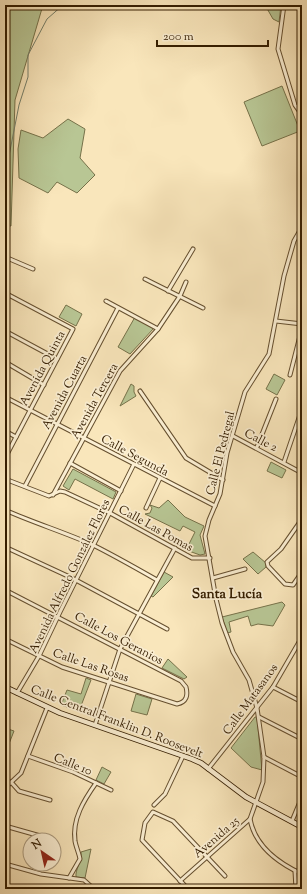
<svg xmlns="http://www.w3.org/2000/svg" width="307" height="894" viewBox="0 0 307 894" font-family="'Sorts Mill Goudy',serif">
<rect width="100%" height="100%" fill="#f9e6bb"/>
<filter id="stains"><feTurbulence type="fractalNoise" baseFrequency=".005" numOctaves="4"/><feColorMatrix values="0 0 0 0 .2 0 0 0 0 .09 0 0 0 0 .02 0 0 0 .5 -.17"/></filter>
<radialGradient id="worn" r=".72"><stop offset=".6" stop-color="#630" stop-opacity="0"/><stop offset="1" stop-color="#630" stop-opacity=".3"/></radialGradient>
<!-- green -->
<g fill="#b8c694" stroke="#76724a">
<path d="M5,5H43L15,100L11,226L5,225Z"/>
<path d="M265,5H281L279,22L273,19Z"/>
<path d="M282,86L300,131L262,146L244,102Z"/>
<path d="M68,119L85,129L80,158L95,175L77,193L57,182L48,193L19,178L18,149L21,130L43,138Z"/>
<path d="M66,305L82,314L76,326L59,317Z"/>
<path d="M135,317L154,328L130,354L118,347Z"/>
<path d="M274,374L285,380L277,395L266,389Z"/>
<path d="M131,384L134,386V392L136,396L120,406Z"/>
<path d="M271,462L286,470L282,478L267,471Z"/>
<path d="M73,469L116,492L113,499L75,479L69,490L63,486Z"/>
<path d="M168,500L185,517L204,526L200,535L205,554L200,555L186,550L195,532L183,526L180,531L145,514L150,513L152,508L150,505L159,508Z"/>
<path d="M253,552L266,563V567L258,574L243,559Z"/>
<path d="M164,572L173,577L153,597L151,596Z"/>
<path d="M282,602L285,605L273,626L258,624L251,626L248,616L229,622L231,632L227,633L222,617Z"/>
<path d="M168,659L187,677L184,679L162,668Z"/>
<path d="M86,678L91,680L79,711L61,705L67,690L81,694Z"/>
<path d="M136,694L152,699L147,715L131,711Z"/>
<path d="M255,717H257L262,770L251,767L231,748Z"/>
<path d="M5,728L14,731L5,754Z"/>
<path d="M102,767L111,772L104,784L96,780Z"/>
<path d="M91,849L85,878L76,877C75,869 82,862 81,852Z"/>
</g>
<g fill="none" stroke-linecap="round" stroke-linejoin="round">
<!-- stream -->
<path stroke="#747f6a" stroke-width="1" d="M5,176L19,105L28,77V55L47,19L63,5"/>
<defs>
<g id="street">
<path d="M284,5L278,49L295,105L302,115"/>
<path d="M5,257L33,269"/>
<path d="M145,279L203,308"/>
<path d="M168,291L193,249"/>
<path d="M5,293L73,329L5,458"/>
<path d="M106,301L158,329"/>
<path d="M276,321L302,324"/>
<path d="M5,331L57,359"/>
<path d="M5,362L44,385"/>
<path d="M290,375L302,328"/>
<path d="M140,391L186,458L223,480"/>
<path d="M5,397L215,506"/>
<path d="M5,431L16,437"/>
<path d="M233,436L302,473"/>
<path d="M257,447L276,399"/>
<path d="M284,462L302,409"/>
<path d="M70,463L121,491"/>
<path d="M5,479L49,496L60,491L65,492L110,513L192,558H210"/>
<path d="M25,486L118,308"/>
<path d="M53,495L120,371L158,329L180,296L186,282"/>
<path d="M146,508L160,478"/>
<path d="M5,510C34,523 64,532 93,545C115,556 136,568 157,580"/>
<path d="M302,519L281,549L267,562L268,566L285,584L293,585L302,572"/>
<path d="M5,547L72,578L167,629"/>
<path d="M213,578L245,569"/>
<path d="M5,590L181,681L186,687C188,695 187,702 177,704L62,667L5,639"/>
<path d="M273,687L302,702"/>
<path d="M17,693L39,656L60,612L134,464"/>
<path d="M259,717L302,739"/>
<path d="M95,725L120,649L175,548"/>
<path d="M28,756L73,772L111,790"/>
<path d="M264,757L302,777"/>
<path d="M208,769L273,687L302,637"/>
<path d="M11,782L19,791L50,800"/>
<path d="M5,788L21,773L47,708"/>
<path d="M154,805L165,794L183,756"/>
<path d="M250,819C255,846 278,863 302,874"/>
<path d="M292,821L302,797"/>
<path d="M5,826L44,837"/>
<path d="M5,864L41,874L84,880L94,889"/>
<path d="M295,871L296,889"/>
<path d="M69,878L80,859C79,853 76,847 75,841C72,819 84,800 96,783"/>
<path d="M180,881L250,819L263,782L264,757L257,708L249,680L233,652L222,623L216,599L205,536L209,520L220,494L227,453L245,392L269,354L284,276L294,241L302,227"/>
<path d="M188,889L142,840L145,823L153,812L173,821L225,876"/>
</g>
<path id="secondary" d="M5,687L60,713L192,759L201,763L246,797L302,827"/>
</defs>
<!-- street casing -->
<use href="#street" stroke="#654f2f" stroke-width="5"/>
<!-- secondary casing -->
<use href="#secondary" stroke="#341d00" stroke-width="6"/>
<!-- street -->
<use href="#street" stroke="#fbefd3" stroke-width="3"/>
<!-- secondary -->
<use href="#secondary" stroke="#fbefd3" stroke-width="4.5"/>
</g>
<g text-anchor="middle" stroke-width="3.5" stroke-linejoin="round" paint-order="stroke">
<!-- street labels -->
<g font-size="12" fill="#341d00" stroke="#fbefd3">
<text transform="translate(42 368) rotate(-62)" y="4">Avenida Quinta</text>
<text transform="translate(64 392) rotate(-62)" y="4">Avenida Cuarta</text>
<text transform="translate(94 401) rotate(-61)" y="4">Avenida Tercera</text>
<text transform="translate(261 440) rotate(27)" y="4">Calle 2</text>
<text transform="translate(220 453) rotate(-76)" y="4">Calle El Pedregal</text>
<text transform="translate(135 455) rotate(28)" y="4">Calle Segunda</text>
<text transform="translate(156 528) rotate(29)" y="4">Calle Las Pomas</text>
<text transform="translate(69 576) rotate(-64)" y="4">Avenida Alfredo González Flores</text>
<text transform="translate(119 638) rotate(28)" y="4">Calle Los Geranios</text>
<text transform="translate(91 665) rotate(19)" y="4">Calle Las Rosas</text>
<text transform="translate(250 699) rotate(-54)" y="4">Calle Matasanos</text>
<text transform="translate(117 721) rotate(21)" y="4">Calle Central Franklin D. Roosevelt</text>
<text transform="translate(73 764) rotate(22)" y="4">Calle 10</text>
<text transform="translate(216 837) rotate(-41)" y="4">Avenida 25</text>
</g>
<!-- quarter labels -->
<g font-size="14" font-weight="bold" fill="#341d00" stroke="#fbefd3">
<text x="227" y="598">Santa Lucía</text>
</g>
</g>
<!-- margin -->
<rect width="307" height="894" fill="none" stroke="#f9e6bb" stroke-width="20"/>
<rect x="6" y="6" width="295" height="882" fill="none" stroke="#341d00" stroke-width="2"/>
<rect x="10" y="10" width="287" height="874" fill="none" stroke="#341d00"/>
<!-- north arrow -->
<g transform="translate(42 852) rotate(326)"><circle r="19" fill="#fbefd3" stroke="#ab9b7f"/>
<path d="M0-3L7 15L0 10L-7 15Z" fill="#8f2418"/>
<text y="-6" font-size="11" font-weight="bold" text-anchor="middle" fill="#341d00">N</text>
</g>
<!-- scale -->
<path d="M157 40v6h111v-6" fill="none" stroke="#341d00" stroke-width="2"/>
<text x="163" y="40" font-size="12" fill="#341d00" stroke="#fbefd3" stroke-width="3" paint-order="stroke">200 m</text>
<rect width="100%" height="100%" filter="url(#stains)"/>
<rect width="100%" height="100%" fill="url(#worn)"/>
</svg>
